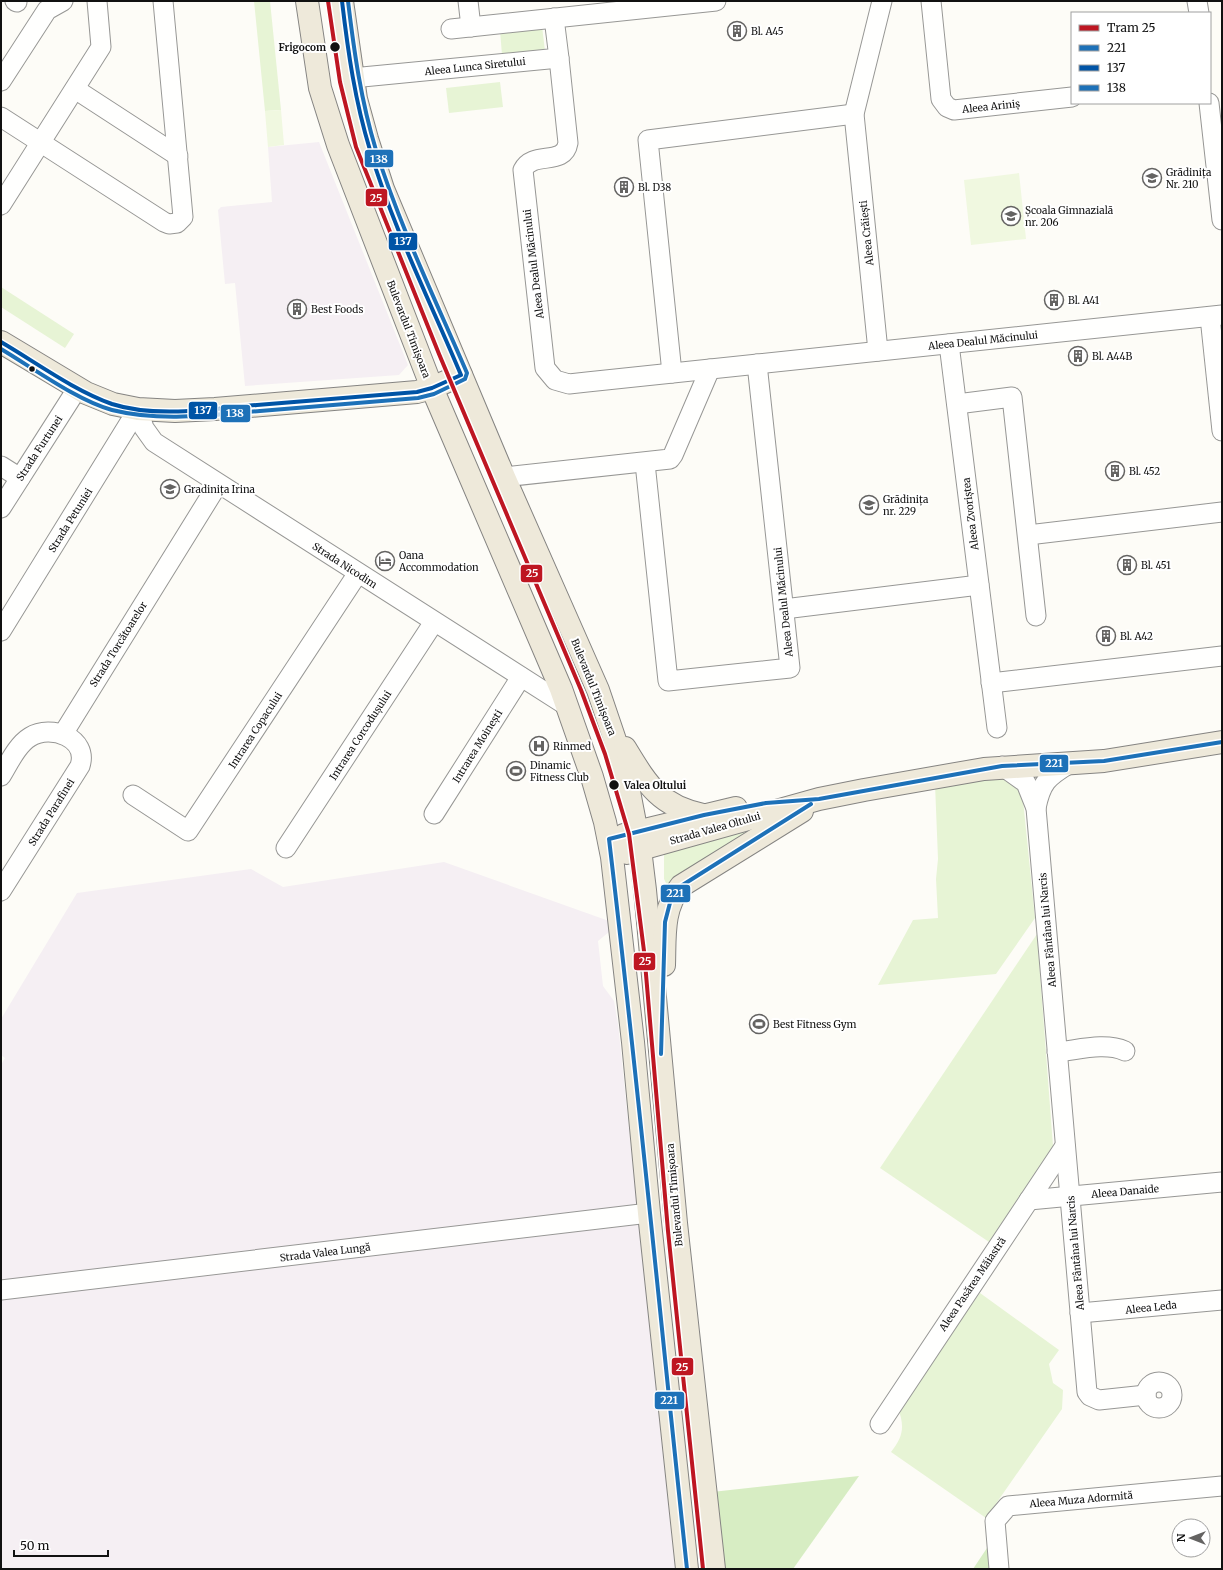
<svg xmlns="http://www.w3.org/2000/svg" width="1223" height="1570" viewBox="0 0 1223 1570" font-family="Merriweather,serif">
<rect width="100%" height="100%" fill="#fdfcf7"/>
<!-- industrial -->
<g fill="#f5eff3">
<path d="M319,142L408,365L399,375L245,386L235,283L225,284L218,210L221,207L272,202L268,147Z"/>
<path d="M444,862L609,921V932L598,941L603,986L614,1001L618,1024L675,1569H1V1065L5,1058L1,1055V1019L77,893L251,869L283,887Z"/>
</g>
<!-- green -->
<g fill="#e7f4d5">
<path d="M254,1H270L281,110L265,111Z"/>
<path d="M542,26L545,51L502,55L500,30Z"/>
<path d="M500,82L503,107L449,113L446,88Z"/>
<path d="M1,287L74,334L65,348L1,307Z"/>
<path d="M999,774L1017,786L1023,800L1035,918L996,974L878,985L913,920L938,918L936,879L938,859L935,784Z"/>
<path d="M757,826V828L677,876L667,885L664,879V852Z"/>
<path d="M1037,934L1053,1146L989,1242L880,1168Z"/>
<path d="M980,1293L1059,1350L1049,1364L1053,1383L1063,1390L1062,1409L986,1518L891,1452C903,1437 905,1427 898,1408Z"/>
</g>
<!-- forest -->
<g fill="#d7edc3">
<path d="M859,1476L793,1569H721L712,1492Z"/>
<path d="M989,1545L992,1569H973Z"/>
</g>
<!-- pitch -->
<g fill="#f0f8e0">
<path d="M281,110L284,145L268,147L265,111Z"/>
<path d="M1019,173L1026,239L971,245L964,180Z"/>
</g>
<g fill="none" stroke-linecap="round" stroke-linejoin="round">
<defs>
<g id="minor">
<path d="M15,1L17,2"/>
<path d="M468,1L471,27"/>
<path d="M931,1L941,99L947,107L954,110L1072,97"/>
<path d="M1197,1L1199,13"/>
<path d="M451,29L716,1"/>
<path d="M559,58L568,143C564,167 533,150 523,170L545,368L555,380L569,384L587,382L1222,315"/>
<path d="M352,78L559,58L554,18"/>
<path d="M1,81L47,10L63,1"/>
<path d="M75,89L178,156"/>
<path d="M1209,103L1222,220"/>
<path d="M1,117L164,222L169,224L177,223L183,217L163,1"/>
<path d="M1,205L101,47L97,1"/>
<path d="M1210,317L1222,431"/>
<path d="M949,344L997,728"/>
<path d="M878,351L854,114L882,1"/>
<path d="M672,373L648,140L854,114"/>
<path d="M957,404L1012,397L1036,616"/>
<path d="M138,409L144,428L154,442L567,706"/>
<path d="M645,463L668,681L790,668L757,364"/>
<path d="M1,466L20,478"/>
<path d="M504,477L670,459L673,455L710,369"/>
<path d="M1,508L77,389"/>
<path d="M1028,535L1222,512"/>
<path d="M784,609L979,585"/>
<path d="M1,631L138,409"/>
<path d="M991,683L1222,656"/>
<path d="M63,734L218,484"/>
<path d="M1002,766L1026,783L1036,808L1087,1392L1090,1396L1099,1400L1146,1395"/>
<path d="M1,776C9,763 17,745 30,737C51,724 89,738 80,766L1,891"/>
<path d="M133,795L188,831L358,573"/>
<path d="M1036,808C1041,783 1047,777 1069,764"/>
<path d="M434,814L521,677"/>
<path d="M286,848L434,622"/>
<path d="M1057,1052C1078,1050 1105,1042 1125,1051"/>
<path d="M1029,1200L1222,1182"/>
<path d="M1,1290L649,1213"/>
<path d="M1080,1313L1222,1300"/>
<circle cx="1159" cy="1395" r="13"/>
<path d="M880,1424L1065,1146"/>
<path d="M999,1569L995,1521L1008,1506L1222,1486"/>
</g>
<g id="major">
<path d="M307,1L320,88L338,145L432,388L561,689L592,777L605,822L612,857L633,1042L649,1213L687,1569"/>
<path d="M342,1L356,99L367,139L383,189L504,477L598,690L618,749L627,781L640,849L645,890L676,1223L714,1569"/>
<path d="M1,342L86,393L113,404L138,409L175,411L215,409L417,392L432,388L461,375"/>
<path d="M625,748C647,784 659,806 703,815"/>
<path d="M624,835L736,808"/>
<path d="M627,853L819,799L864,790L984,769L1104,761L1222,742"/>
<path d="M664,965C665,937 662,908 681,886L802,811"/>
</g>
</defs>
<!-- minor casing -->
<use href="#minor" stroke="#979795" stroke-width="21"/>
<!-- major casing -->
<use href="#major" stroke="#858482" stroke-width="24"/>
<!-- minor -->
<use href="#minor" stroke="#fffffe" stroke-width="19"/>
<!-- major -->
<use href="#major" stroke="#eee9da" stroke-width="22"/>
<defs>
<g id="bus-1">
<path d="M661,1054L665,922L671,899L681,886L811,804"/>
<path d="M687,1569C661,1326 638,1082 609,839L704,815L766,803L819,799L1002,766L1104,761L1222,742"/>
</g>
<path id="bus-2" d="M1,342C37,363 73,390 112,404C155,418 212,409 257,405C310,401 364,396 417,392L432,388L461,375C430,301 393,228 370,150C355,101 348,52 342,1"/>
<path id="bus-3" d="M1,349C33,368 78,401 112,410C160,422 212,415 260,411C313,407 365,402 418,398L434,394L465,379L467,373C435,299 400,227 376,150C361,101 354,51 348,1"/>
</defs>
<!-- bus-1 casing -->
<use href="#bus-1" stroke="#fff" stroke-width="7"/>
<!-- bus-2 casing -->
<use href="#bus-2" stroke="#fff" stroke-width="7"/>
<!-- bus-3 casing -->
<use href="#bus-3" stroke="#fff" stroke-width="7"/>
<!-- bus-1 -->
<use href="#bus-1" stroke="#1d71b8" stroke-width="4"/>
<!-- bus-2 -->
<use href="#bus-2" stroke="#0054a6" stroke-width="4"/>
<!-- bus-3 -->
<use href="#bus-3" stroke="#1d71b8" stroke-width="4"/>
<defs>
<path id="tram-1" d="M328,1L340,82L356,147L439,354L581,690L605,754L629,834L644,951L668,1231L703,1569"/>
</defs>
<!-- tram-1 casing -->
<use href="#tram-1" stroke="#fff" stroke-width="7"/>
<!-- tram-1 -->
<use href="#tram-1" stroke="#be1622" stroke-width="4"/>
</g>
<!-- icons -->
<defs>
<symbol id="building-ring" viewBox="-11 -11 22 22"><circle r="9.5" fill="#fff" stroke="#646362" stroke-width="1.5"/><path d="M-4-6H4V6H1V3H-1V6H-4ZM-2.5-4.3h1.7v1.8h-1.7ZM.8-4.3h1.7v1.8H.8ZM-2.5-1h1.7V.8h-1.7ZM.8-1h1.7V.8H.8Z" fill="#646362"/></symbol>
<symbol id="school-ring" viewBox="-11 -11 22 22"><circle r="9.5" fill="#fff" stroke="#646362" stroke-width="1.5"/><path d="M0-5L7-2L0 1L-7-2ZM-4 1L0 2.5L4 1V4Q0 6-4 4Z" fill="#646362"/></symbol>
<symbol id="hotel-ring" viewBox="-11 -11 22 22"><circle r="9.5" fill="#fff" stroke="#646362" stroke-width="1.5"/><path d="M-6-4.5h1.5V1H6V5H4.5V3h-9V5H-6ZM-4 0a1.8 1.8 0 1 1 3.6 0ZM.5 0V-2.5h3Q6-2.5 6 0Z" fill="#646362"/></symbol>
<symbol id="hospital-ring" viewBox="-11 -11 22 22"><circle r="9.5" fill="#fff" stroke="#646362" stroke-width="1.5"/><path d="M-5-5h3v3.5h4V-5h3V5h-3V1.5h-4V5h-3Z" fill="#646362"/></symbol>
<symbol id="stadium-ring" viewBox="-11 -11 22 22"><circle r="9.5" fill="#fff" stroke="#646362" stroke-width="1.5"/><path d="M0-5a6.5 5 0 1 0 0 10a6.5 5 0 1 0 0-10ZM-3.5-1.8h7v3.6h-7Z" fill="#646362"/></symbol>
</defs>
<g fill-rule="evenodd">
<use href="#building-ring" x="726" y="20" width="22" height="22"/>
<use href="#school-ring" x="1141" y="167" width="22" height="22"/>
<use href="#building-ring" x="613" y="176" width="22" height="22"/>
<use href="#school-ring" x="1000" y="205" width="22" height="22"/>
<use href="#building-ring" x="1043" y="289" width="22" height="22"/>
<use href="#building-ring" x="286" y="298" width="22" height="22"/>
<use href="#building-ring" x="1067" y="345" width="22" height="22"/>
<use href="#building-ring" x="1104" y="460" width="22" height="22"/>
<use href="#school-ring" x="159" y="478" width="22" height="22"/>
<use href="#school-ring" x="858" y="494" width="22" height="22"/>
<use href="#hotel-ring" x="374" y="550" width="22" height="22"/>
<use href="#building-ring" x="1116" y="554" width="22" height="22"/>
<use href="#building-ring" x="1095" y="625" width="22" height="22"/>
<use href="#hospital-ring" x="528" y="735" width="22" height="22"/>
<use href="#stadium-ring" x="505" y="760" width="22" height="22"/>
<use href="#stadium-ring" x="748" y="1013" width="22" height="22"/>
</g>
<!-- markers -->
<g fill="#111" stroke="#fff" stroke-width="1.5">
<circle cx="335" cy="47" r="5.5"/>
<circle cx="32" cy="369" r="3.5"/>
<circle cx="614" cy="785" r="5.5"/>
</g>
<g text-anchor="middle" stroke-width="4" stroke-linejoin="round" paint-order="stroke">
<!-- poi labels -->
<g font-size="10" fill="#111" stroke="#fff" text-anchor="start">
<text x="751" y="35">Bl. A45</text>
<text x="1166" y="176">Grădinița<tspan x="1166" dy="12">Nr. 210</tspan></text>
<text x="638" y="191">Bl. D38</text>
<text x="1025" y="214">Școala Gimnazială<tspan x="1025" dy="12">nr. 206</tspan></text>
<text x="1068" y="304">Bl. A41</text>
<text x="311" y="313">Best Foods</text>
<text x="1092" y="360">Bl. A44B</text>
<text x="1129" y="475">Bl. 452</text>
<text x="184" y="493">Gradinița Irina</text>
<text x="883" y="503">Grădinița<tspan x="883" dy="12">nr. 229</tspan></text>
<text x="399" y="559">Oana<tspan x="399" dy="12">Accommodation</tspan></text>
<text x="1141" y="569">Bl. 451</text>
<text x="1120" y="640">Bl. A42</text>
<text x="553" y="750">Rinmed</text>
<text x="530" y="769">Dinamic<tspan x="530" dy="12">Fitness Club</tspan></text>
<text x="773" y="1028">Best Fitness Gym</text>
</g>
<!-- stop labels -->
<g font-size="10" font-weight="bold" fill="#111" stroke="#fff" text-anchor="end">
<text x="326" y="51">Frigocom</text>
<text x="624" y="789" text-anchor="start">Valea Oltului</text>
</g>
<!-- street labels -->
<g font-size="10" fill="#111" stroke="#fff">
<text transform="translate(475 66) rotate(-6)" y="4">Aleea Lunca Siretului</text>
<text transform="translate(991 106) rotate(-6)" y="4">Aleea Ariniș</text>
<text transform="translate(866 233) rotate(-96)" y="4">Aleea Crăiești</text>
<text transform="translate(533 264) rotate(-97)" y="4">Aleea Dealul Măcinului</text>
<text transform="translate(409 329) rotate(69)" y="4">Bulevardul Timișoara</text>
<text transform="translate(983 340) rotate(-6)" y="4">Aleea Dealul Măcinului</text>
<text transform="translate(39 448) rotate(-57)" y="4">Strada Furtunei</text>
<text transform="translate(970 514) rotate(-97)" y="4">Aleea Zvoriștea</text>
<text transform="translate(70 520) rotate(-58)" y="4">Strada Petuniei</text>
<text transform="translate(345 565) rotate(33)" y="4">Strada Nicodim</text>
<text transform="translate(783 602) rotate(-96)" y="4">Aleea Dealul Măcinului</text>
<text transform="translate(118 644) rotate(-58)" y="4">Strada Torcătoarelor</text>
<text transform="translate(594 687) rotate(68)" y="4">Bulevardul Timișoara</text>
<text transform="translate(255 730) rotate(-57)" y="4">Intrarea Copacului</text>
<text transform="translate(360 735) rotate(-57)" y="4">Intrarea Corcodușului</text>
<text transform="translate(477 746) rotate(-58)" y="4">Intrarea Moinești</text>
<text transform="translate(51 812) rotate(-58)" y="4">Strada Parafinei</text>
<text transform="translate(715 828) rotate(-16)" y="4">Strada Valea Oltului</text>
<text transform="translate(1047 930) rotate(-95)" y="4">Aleea Fântâna lui Narcis</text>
<text transform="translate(1125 1191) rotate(-5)" y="4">Aleea Danaide</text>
<text transform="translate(674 1195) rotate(-95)" y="4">Bulevardul Timișoara</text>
<text transform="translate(325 1252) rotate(-7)" y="4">Strada Valea Lungă</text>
<text transform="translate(1075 1253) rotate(-95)" y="4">Aleea Fântâna lui Narcis</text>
<text transform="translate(972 1284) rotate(-56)" y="4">Aleea Pasărea Măiastră</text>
<text transform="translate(1151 1307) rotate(-6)" y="4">Aleea Leda</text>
<text transform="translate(1081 1499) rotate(-5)" y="4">Aleea Muza Adormită</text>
</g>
</g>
<g stroke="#fff" stroke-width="1.5">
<rect x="364" y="149" width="30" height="19" rx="4" fill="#1d71b8"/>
<rect x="365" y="188" width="23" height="19" rx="4" fill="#be1622"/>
<rect x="388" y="232" width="30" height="19" rx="4" fill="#0054a6"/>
<rect x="188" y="401" width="30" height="19" rx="4" fill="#0054a6"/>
<rect x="220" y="404" width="31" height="19" rx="4" fill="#1d71b8"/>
<rect x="520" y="564" width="23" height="19" rx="4" fill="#be1622"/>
<rect x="1039" y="754" width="30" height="19" rx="4" fill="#1d71b8"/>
<rect x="660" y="884" width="31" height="19" rx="4" fill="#1d71b8"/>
<rect x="633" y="952" width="23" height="19" rx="4" fill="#be1622"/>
<rect x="671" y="1357" width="23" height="19" rx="4" fill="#be1622"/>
<rect x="654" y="1391" width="31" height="19" rx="4" fill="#1d71b8"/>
</g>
<g font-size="11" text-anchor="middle" font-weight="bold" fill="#fff">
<text x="379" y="163">138</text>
<text x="376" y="202">25</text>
<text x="403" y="245">137</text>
<text x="203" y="414">137</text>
<text x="235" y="417">138</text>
<text x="532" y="577">25</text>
<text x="1054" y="767">221</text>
<text x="675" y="897">221</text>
<text x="645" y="965">25</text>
<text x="682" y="1371">25</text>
<text x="669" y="1404">221</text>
</g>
<!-- border -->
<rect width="1223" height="1570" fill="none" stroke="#111111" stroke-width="4"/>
<!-- legend -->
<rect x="1071" y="12" width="140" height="92" fill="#ffffff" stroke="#a0a0a0"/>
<rect x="1079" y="25" width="20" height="6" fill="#be1622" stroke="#a0a0a0"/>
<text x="1107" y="32" font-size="12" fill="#111111">Tram 25</text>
<rect x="1079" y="45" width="20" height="6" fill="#1d71b8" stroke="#a0a0a0"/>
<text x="1107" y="52" font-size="12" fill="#111111">221</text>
<rect x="1079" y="65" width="20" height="6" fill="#0054a6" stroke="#a0a0a0"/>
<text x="1107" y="72" font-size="12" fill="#111111">137</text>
<rect x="1079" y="85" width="20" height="6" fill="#1d71b8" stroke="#a0a0a0"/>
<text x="1107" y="92" font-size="12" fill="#111111">138</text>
<!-- north arrow -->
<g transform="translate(1191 1538) rotate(270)"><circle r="19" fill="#ffffff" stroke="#a0a0a0"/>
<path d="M0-3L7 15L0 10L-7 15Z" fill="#646362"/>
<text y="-6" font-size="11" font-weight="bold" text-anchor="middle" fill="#111111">N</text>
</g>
<!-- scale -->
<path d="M14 1550v6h94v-6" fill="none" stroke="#111111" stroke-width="2"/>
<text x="20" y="1550" font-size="12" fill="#111111" stroke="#ffffff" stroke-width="3" paint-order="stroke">50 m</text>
</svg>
